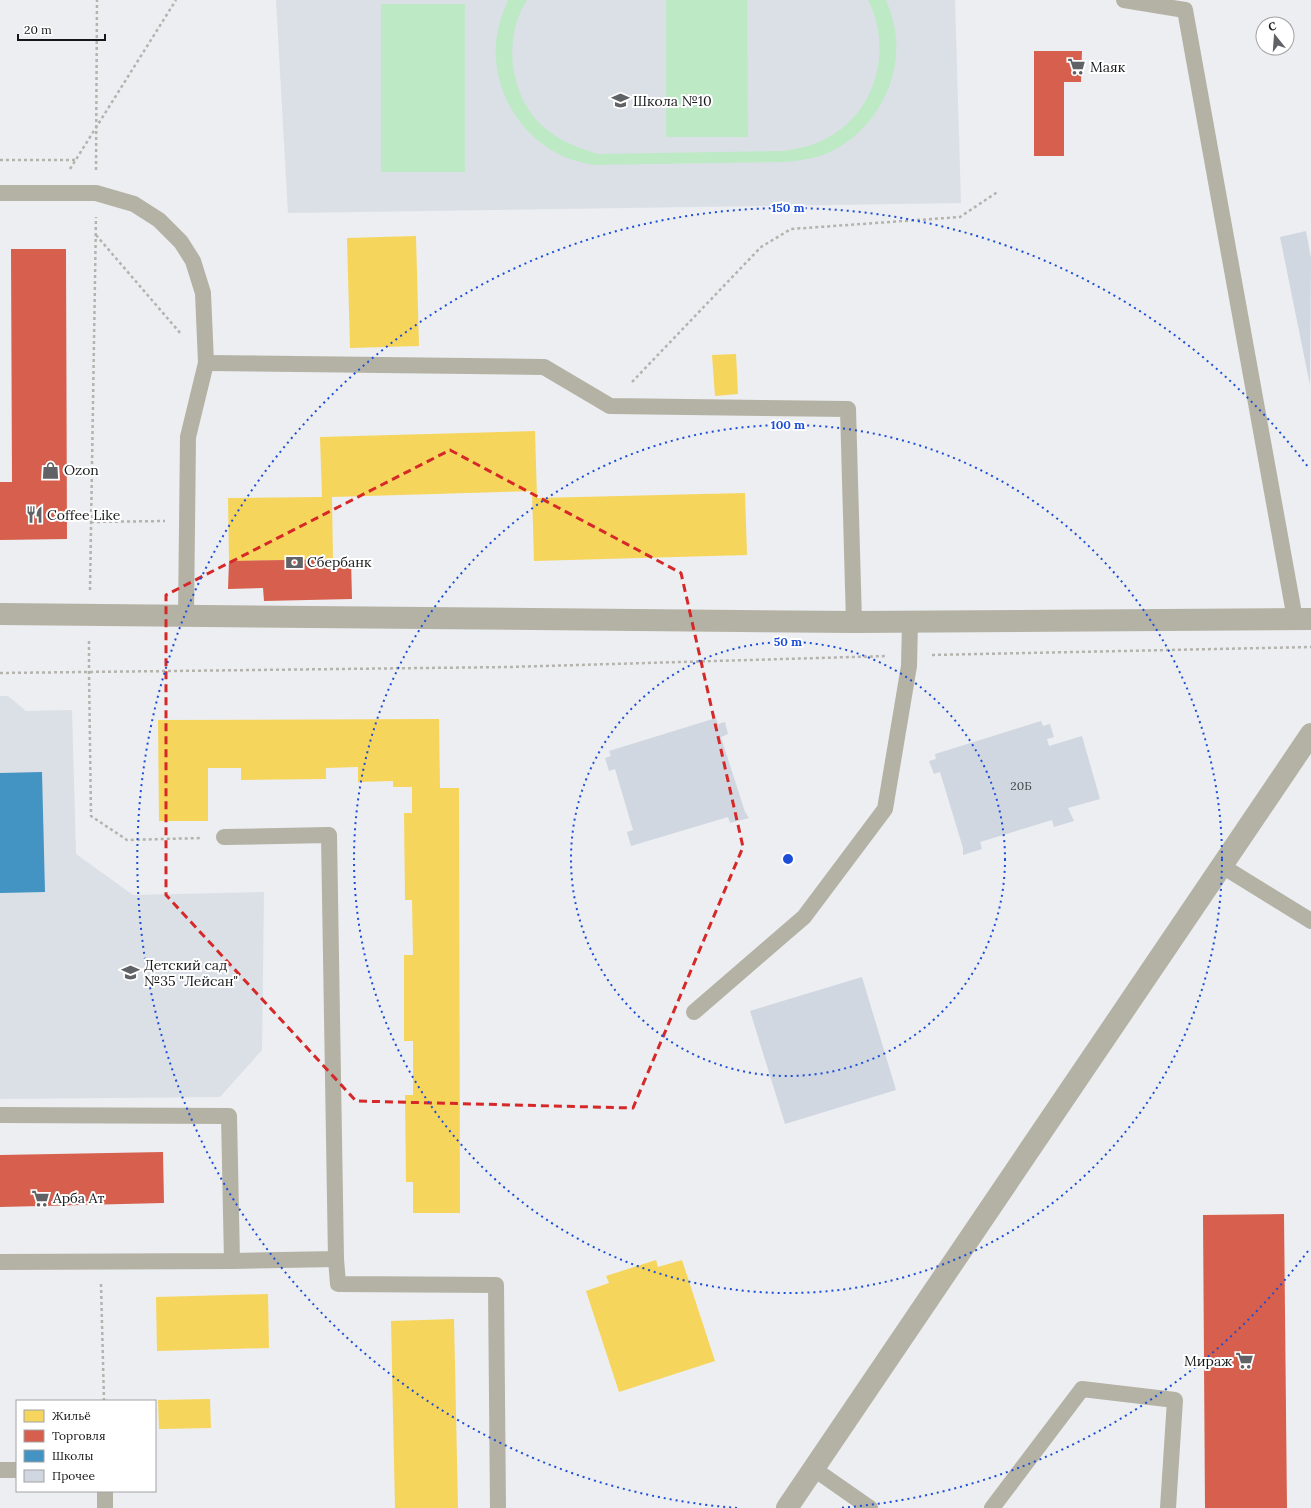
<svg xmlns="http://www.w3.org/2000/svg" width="1311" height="1508" viewBox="0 0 1311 1508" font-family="Lora,serif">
<rect width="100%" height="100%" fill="#eceef1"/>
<!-- built -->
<g fill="#dbe0e7">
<path d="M276,0H955L961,203L288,213Z"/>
<path d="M0,696H8L26,711L72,710L76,854L133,895L264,892L262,1050L220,1097L0,1099Z"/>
</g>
<!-- green -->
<g fill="#bde9c5">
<path d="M508,0H527C501,40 510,103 550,132C565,143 581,149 599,154L783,151C796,149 809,147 821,141C875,117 894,51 868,0H886C891,12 895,25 896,38C900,84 873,131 832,151C818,158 802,160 787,162L593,165C580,162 566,159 553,151C516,130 493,87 496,44C497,28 502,14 508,0Z"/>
<path d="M666,0H747L748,137H666Z"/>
<rect x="381" y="4" width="84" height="168"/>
</g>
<!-- homes -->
<g fill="#f6d55c">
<path d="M416,236L419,346L350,348L347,238Z"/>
<path d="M736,354L738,394L715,396L712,355Z"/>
<path d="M535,431L537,498L745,493L747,555L534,561L532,491L332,497L333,560L229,561L228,498L322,497L320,437Z"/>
<path d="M439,719L440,788H459L460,1213H413V1182H406L405,1095H413V1041H404V955H413L412,900H405L404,813H412V787H393V781L358,782V767L326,768V779L241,780V768H208V821H159L158,720Z"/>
<path d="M656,1260L658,1267L682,1260L715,1361L619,1392L586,1291L609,1283L606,1276Z"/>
<path d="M268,1294L269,1348L157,1351L156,1297Z"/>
<path d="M454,1319L458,1508H395L391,1321Z"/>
<path d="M210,1399L211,1428L159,1429L158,1400Z"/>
</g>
<!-- shops -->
<g fill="#d6604d">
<path d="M1034,51H1082L1081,82H1064V156H1034Z"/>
<path d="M11,249H66L67,539L0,540V482H12Z"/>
<path d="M351,559L352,599L264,601L263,588L228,589L229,561Z"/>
<path d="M163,1152L164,1203L0,1207V1155Z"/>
<path d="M1284,1214L1287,1508H1205L1203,1215Z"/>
</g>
<!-- schools -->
<path fill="#4393c3" d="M42,772L45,892L0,893V773Z"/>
<!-- building -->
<g fill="#d0d7e1">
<path d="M1306,231L1311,258L1310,385L1280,237Z"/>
<path d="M716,718L718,724L725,722L728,734L721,737L745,812L749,818L730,823L728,817L631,846L627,832L633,830L615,769L609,771L605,758L611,756L609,751Z"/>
<path d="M1041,721L1043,726L1050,724L1054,737L1047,739L1049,746L1082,736L1100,799L1068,808L1074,821L1054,827L1052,820L980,842L982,849L963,855V848L940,772L934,774L929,761L936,759L935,754Z"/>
<path d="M862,977L896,1090L785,1124L750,1011Z"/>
</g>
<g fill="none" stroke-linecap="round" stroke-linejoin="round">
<!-- path -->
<g stroke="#b4b3ad" stroke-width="2.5" stroke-dasharray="3 3" stroke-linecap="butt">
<path d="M0,160H75"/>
<path d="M70,169L176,0"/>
<path d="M96,170L97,0"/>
<path d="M96,235L181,334"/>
<path d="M632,382L761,247L791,229L960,217L999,191"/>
<path d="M91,522L165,521"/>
<path d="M90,590L96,217"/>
<path d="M89,641V672L91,816L127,840L202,838"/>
<path d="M932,655L1311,647"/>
<path d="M0,673L509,667L887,656"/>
<path d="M101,1284L104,1401"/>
</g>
<!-- lane -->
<g stroke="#b4b2a5" stroke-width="16">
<path d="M1124,0L1185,10L1295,619"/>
<path d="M0,193H96L134,204L159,220L181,242L193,261L203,293L206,363L188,437L186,616"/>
<path d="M206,363L544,367L610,406L848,409L854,622"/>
<path d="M224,837L329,835L336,1259L232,1261"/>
<path d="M1222,866L1311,921"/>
<path d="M694,1012L804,917L885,809L909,666L910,622"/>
<path d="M0,1115L229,1116L232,1261L0,1262"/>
<path d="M336,1259L338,1284L496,1285L498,1508"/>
<path d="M814,1469L870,1508"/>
<path d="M0,1470H17"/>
<path d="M105,1491V1508"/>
<path d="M992,1508L1082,1389L1175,1400L1168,1508"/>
</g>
<!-- street -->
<g stroke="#b4b2a5" stroke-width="22">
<path d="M0,614L854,622L1311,619"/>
<path d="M787,1508L1311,734"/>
</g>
</g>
<!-- marked area -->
<path fill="none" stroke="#d62828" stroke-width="3" stroke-dasharray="8 5" stroke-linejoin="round" d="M450,450L681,573L743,847L633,1108L356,1101L166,895V595Z"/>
<!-- distance rings -->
<g fill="none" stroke="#1d4ed8" stroke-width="2" stroke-dasharray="2 4">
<circle cx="788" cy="859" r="217"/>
<circle cx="788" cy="859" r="434"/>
<path d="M1308 1251A651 651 0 0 1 839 1508M737 1508A651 651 0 1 1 1308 467"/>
</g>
<!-- icons -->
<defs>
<symbol id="supermarket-bare" viewBox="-9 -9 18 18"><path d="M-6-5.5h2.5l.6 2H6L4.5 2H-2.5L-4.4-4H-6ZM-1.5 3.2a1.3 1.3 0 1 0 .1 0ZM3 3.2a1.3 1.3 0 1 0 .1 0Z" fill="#616265" stroke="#fff" stroke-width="2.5" paint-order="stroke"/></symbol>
<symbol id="school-bare" viewBox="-9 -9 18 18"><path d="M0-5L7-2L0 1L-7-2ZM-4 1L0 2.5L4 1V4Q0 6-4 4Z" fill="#616265" stroke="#fff" stroke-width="2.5" paint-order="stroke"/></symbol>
<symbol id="shop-bare" viewBox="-9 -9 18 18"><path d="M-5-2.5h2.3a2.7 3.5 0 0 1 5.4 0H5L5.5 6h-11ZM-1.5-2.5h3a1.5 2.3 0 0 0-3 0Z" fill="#616265" stroke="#fff" stroke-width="2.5" paint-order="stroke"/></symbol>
<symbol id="restaurant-bare" viewBox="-9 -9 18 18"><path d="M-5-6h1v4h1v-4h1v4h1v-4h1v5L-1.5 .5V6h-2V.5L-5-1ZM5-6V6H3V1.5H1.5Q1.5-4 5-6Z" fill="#616265" stroke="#fff" stroke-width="2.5" paint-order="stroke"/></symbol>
<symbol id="bank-bare" viewBox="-9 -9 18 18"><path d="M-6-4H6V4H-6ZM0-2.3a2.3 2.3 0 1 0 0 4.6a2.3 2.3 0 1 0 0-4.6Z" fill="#616265" stroke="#fff" stroke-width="2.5" paint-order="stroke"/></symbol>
</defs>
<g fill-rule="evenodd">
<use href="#supermarket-bare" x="1064" y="54" width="25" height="25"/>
<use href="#school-bare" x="608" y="88" width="25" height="25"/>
<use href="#shop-bare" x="38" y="458" width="25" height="25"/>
<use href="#restaurant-bare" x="22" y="502" width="25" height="25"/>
<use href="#bank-bare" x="282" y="550" width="25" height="25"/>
<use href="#school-bare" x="118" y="960" width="25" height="25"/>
<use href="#supermarket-bare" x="28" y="1186" width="25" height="25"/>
<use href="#supermarket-bare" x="1232" y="1348" width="25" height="25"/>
</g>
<g text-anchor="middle" stroke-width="4" stroke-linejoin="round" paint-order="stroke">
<!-- number labels -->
<g font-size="12" fill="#46484c">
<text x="1021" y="790">20Б</text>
</g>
<!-- poi labels -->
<g font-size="14" fill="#161719" stroke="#fff" text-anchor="start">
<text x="1090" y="72">Маяк</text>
<text x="633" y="106">Школа №10</text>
<text x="64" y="475">Ozon</text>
<text x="47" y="520">Coffee Like</text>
<text x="307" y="567">Сбербанк</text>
<text x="144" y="970">Детский сад<tspan x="144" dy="16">№35 "Лейсан"</tspan></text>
<text x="53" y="1203">Арба Ат</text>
<text x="1232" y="1366" text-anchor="end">Мираж</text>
</g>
</g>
<circle cx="788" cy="859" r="6" fill="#1d4ed8" stroke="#fff" stroke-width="2"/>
<g font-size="12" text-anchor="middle" font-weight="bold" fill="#1d4ed8" stroke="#fff" stroke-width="4" stroke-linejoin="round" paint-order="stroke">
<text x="788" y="212">150 m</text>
<text x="788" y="429">100 m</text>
<text x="788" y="646">50 m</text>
</g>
<!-- legend -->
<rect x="16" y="1400" width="140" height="92" fill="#ffffff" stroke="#a2a2a3"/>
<rect x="24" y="1410" width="20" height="12" fill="#f6d55c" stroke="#a2a2a3"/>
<text x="52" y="1420" font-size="12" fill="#161719">Жильё</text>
<rect x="24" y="1430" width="20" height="12" fill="#d6604d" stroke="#a2a2a3"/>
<text x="52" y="1440" font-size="12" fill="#161719">Торговля</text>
<rect x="24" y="1450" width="20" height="12" fill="#4393c3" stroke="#a2a2a3"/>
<text x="52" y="1460" font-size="12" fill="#161719">Школы</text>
<rect x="24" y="1470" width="20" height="12" fill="#d0d7e1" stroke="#a2a2a3"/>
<text x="52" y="1480" font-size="12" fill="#161719">Прочее</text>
<!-- north arrow -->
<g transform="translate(1275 36) rotate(343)"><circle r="19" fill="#ffffff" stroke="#a2a2a3"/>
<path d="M0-3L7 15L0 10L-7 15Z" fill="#616265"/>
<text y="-6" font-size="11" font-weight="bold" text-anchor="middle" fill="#161719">С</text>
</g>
<!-- scale -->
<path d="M18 34v6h87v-6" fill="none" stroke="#161719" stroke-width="2"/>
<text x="24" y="34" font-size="12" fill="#161719" stroke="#ffffff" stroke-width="3" paint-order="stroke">20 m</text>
</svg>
